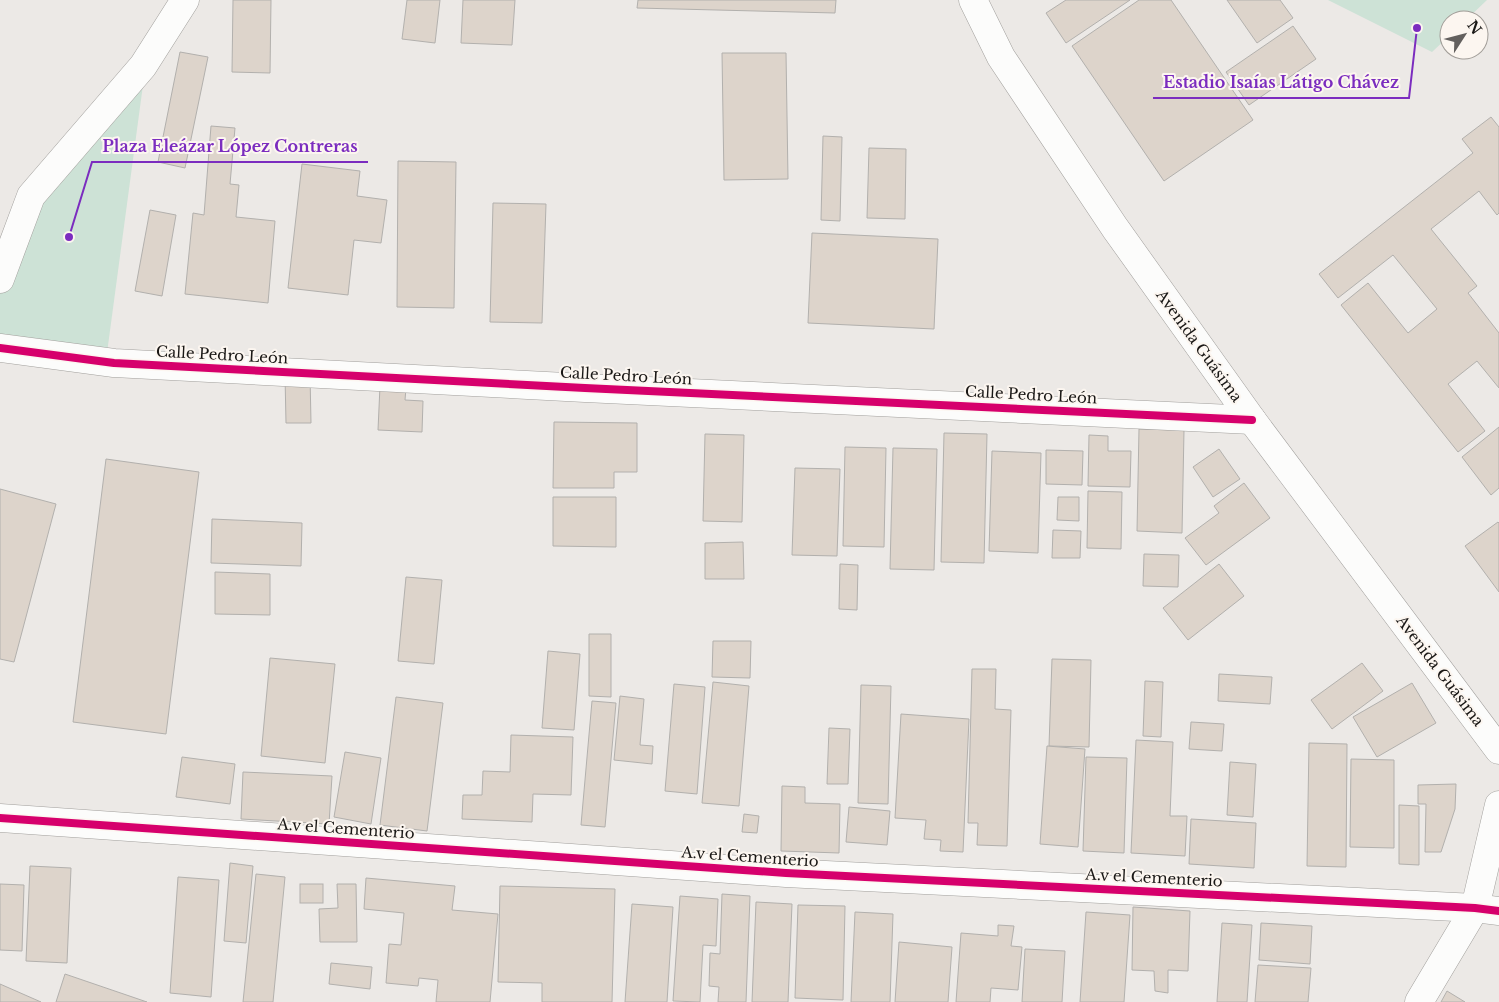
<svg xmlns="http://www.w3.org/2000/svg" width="1499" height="1002" viewBox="0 0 1499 1002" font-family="'Libre Baskerville',serif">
<rect width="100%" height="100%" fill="#ece9e6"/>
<!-- green -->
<g fill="#cde2d6">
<path d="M1328,0H1487L1466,20H1449V36L1432,52Z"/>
<path d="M145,70L107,353L0,347V279L31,196Z"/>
</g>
<!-- building -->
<g fill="#ddd4cb" stroke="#b2b0ad">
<path d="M233,0H271L270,73L232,72Z"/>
<path d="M407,0H440L435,43L402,39Z"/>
<path d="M463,0H515L512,45L461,43Z"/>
<path d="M638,0H836L835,13L637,8Z"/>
<path d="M1066,0H1130L1066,43L1046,13Z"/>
<path d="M1139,0H1171L1253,120L1164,181L1072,46Z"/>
<path d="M1227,0H1280L1293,18L1257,43Z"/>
<path d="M1293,26L1316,59L1249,105L1226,72Z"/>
<path d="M180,52L208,57L185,168L158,162Z"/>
<path d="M722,53H786L788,179L724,180Z"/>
<path d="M1491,117L1499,127V213L1497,215L1479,191L1431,229L1477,286L1468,293L1499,333V388L1477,361L1448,384L1485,431L1458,452L1341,305L1368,283L1408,333L1437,309L1393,255L1338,298L1319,274L1473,153L1462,139Z"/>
<path d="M211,126L235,128L230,184L239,185L236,217L275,221L268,303L185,294L193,213L204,215Z"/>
<path d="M823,136L842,137L840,221L821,220Z"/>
<path d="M869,148L906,149L905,219L867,218Z"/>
<path d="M398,161L456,162L454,308L397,307Z"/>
<path d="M302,164L360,171L357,196L387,200L381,243L354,240L348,295L288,288Z"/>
<path d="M493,203L546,204L542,323L490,322Z"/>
<path d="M150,210L176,215L162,296L135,291Z"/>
<path d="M812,233L938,239L934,329L808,323Z"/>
<path d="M285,375H310L311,423H286Z"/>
<path d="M380,386L406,388L405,400L423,401L422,432L378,430Z"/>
<path d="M554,422L637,423V472H614V488H553Z"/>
<path d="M1499,427V488L1491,495L1462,457Z"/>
<path d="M1139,429L1184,430L1182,533L1137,531Z"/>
<path d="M944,433L987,434L984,563L941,562Z"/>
<path d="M705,434L744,435L742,522L703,521Z"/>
<path d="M1089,435L1108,436V451H1131L1130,487L1088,486Z"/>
<path d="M845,447L886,448L884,547L843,546Z"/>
<path d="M893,448L937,449L934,570L890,569Z"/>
<path d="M1219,449L1240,479L1213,497L1193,467Z"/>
<path d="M1046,450L1083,451L1082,485L1046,484Z"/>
<path d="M992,451L1041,453L1038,553L989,551Z"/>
<path d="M106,459L199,472L166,734L73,722Z"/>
<path d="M795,468L840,469L837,556L792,555Z"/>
<path d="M1244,483L1270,518L1206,565L1185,538L1219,513L1214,506Z"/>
<path d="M0,489L56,504L14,662L0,659Z"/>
<path d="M1088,491L1122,492L1121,549L1087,548Z"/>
<path d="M553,497H616V547L553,546Z"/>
<path d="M1058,497H1079V521L1057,520Z"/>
<path d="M212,519L302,523L301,566L211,563Z"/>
<path d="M1498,522L1499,523V592L1465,546Z"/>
<path d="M1053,530L1081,531L1080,558H1052Z"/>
<path d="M743,542L744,579H705V543Z"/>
<path d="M1144,554L1179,555L1178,587L1143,586Z"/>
<path d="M840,564L858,565L857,610L839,609Z"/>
<path d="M1219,564L1244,596L1188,640L1163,608Z"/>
<path d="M215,572L270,574V615L215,614Z"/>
<path d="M406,577L442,580L434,664L398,661Z"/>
<path d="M589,634H611V697L589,696Z"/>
<path d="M713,641H751L750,678L712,677Z"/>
<path d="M548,651L580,654L574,730L542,728Z"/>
<path d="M270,658L335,664L325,763L261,756Z"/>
<path d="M1052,659L1091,660L1089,747L1049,746Z"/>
<path d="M1362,663L1383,691L1332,729L1311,700Z"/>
<path d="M972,669H996L995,709L1011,710L1007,846L977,845L978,823H968Z"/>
<path d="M1219,674L1272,677L1270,704L1218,701Z"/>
<path d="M1145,681L1163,682L1161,737L1143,736Z"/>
<path d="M713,682L749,686L739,806L702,803Z"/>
<path d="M1412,683L1436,723L1377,757L1353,717Z"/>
<path d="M674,684L705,687L697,794L665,791Z"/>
<path d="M861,685L891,686L888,804L858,803Z"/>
<path d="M620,696L644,699L640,745L653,746L652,764L614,760Z"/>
<path d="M396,697L443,703L427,831L380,825Z"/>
<path d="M592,701L616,703L605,827L581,825Z"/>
<path d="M901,714L969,719L963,852L940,851L941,840L924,839L926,820L895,818Z"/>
<path d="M1191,722L1224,724L1222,751L1189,749Z"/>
<path d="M829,728L850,729L848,784H827Z"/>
<path d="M511,735L573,737L571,795L533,794L532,822L462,819L463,795H482L483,771L510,772Z"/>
<path d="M1136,740L1173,742L1170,816H1187L1185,856L1131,853Z"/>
<path d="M1309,743L1347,744L1346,867L1307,866Z"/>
<path d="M1047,746L1085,749L1078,847L1040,844Z"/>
<path d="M345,752L381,758L371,824L334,817Z"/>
<path d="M182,757L235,764L230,804L176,797Z"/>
<path d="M1086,757L1127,758L1124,853L1083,851Z"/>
<path d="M1351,759L1394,760V848L1350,847Z"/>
<path d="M1230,762L1256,764L1253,817L1227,815Z"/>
<path d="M243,772L332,776L329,824L241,819Z"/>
<path d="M1456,784L1455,809L1441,852H1425L1426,804H1418V785Z"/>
<path d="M782,786L805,787V803L840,804L839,853L781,851Z"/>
<path d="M1399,805L1419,806V865L1399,864Z"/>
<path d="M849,807L890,811L887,845L846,842Z"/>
<path d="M744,814L759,816L757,833L742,832Z"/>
<path d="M1191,819L1256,823L1254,868L1189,864Z"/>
<path d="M230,863L253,866L246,943L224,941Z"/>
<path d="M30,866L71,868L67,963L26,961Z"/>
<path d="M256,874L285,877L273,1002H243Z"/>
<path d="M178,877L219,880L211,997L170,993Z"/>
<path d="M366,878L455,886L452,910L498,914L490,1002H436L438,980L419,978L418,986L386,983L389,944L401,945L404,913L364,909Z"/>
<path d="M0,884L24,885L22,951L0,950Z"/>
<rect x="300" y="884" width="23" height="19"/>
<path d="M337,884H356L357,942H320L319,909L338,908Z"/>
<path d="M500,886L615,889L612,1002H542V983L498,982Z"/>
<path d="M722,894L750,896L746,1002H718L719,987L709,986L710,953L720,954Z"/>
<path d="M680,896L718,899L716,946L703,945L700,1002L673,1001Z"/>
<path d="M756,902L792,904L788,1002H752Z"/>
<path d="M632,904L673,907L667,1002H625Z"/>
<path d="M798,905L845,906L843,1000L795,998Z"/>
<path d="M1133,907L1190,911L1188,971L1168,970V993L1155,991L1154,971L1132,970Z"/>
<path d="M855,912L893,914L890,1002H851Z"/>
<path d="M1086,912L1130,915L1124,1002H1080Z"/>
<path d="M1222,923L1252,925L1247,1002H1217Z"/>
<path d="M1261,923L1312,926L1310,964L1259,960Z"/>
<path d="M998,925L1014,926L1011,946L1022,947L1018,990L991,988L990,1002H956L961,933L998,936Z"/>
<path d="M899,942L952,947L948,1002H895Z"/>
<path d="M1025,949L1065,951L1062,1002H1022Z"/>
<path d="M331,963L372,967L370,989L329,984Z"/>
<path d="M1258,965L1311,968L1308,1002H1255Z"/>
<path d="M65,974L147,1002H56Z"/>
<path d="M0,984L41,1002H0Z"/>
<path d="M1447,991L1465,1002H1441Z"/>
</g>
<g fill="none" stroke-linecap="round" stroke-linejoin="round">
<defs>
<g id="minor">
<path d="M0,348L114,363L585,388L1252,420"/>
<path d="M0,818L786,873L1475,908L1499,911"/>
<path d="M1419,1002L1475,908L1499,805"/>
</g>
<g id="secondary">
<path d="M973,0L1001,57L1115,228L1252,420L1499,750"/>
<path d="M0,279L31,196L143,66L185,0"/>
</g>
</defs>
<!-- minor casing -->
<use href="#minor" stroke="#a19f9c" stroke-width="29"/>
<!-- secondary casing -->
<use href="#secondary" stroke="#a19f9c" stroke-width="29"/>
<!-- minor -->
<use href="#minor" stroke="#fcfcfb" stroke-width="28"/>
<!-- secondary -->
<use href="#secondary" stroke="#fcfcfb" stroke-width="28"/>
<defs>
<g id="cycleway">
<path d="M0,348L114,363L585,388L1252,420"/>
<path d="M0,818L786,873L1475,908L1499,911"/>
</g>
</defs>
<!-- cycleway casing -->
<use href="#cycleway" stroke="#fcf6f0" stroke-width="11"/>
<!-- cycleway -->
<use href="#cycleway" stroke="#d6006c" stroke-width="8"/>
</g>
<g text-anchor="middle" stroke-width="4" stroke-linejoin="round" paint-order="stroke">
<!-- street labels -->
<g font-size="15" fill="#191715" stroke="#fcf6f0">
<text transform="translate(1199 346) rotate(54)" y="5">Avenida Guásima</text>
<text transform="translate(222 355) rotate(3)" y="5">Calle Pedro León</text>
<text transform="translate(626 376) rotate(3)" y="5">Calle Pedro León</text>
<text transform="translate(1031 395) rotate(3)" y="5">Calle Pedro León</text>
<text transform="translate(1440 671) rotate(53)" y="5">Avenida Guásima</text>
<text transform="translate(346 829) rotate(4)" y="5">A.v el Cementerio</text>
<text transform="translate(750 857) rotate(4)" y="5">A.v el Cementerio</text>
<text transform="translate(1154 878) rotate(3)" y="5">A.v el Cementerio</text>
</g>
</g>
<!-- callouts -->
<path fill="none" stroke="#7b2cbf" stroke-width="2" d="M1417 28L1409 98H1153M69 237L92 162H368"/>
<g fill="#7b2cbf" stroke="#fcf6f0" stroke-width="2">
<circle cx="1417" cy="28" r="5"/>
<circle cx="69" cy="237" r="5"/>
</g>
<g font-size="16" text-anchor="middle" font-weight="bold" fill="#7b2cbf" stroke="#fcf6f0" stroke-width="4" stroke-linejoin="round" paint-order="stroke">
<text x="1281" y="88">Estadio Isaías Látigo Chávez</text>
<text x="230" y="152">Plaza Eleázar López Contreras</text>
</g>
<!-- north arrow -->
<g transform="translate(1464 35) rotate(54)"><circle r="24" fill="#fcf6f0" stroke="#a19d98"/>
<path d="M0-4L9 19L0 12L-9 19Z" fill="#63605e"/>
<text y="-8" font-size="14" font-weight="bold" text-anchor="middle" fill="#191715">N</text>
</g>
</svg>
